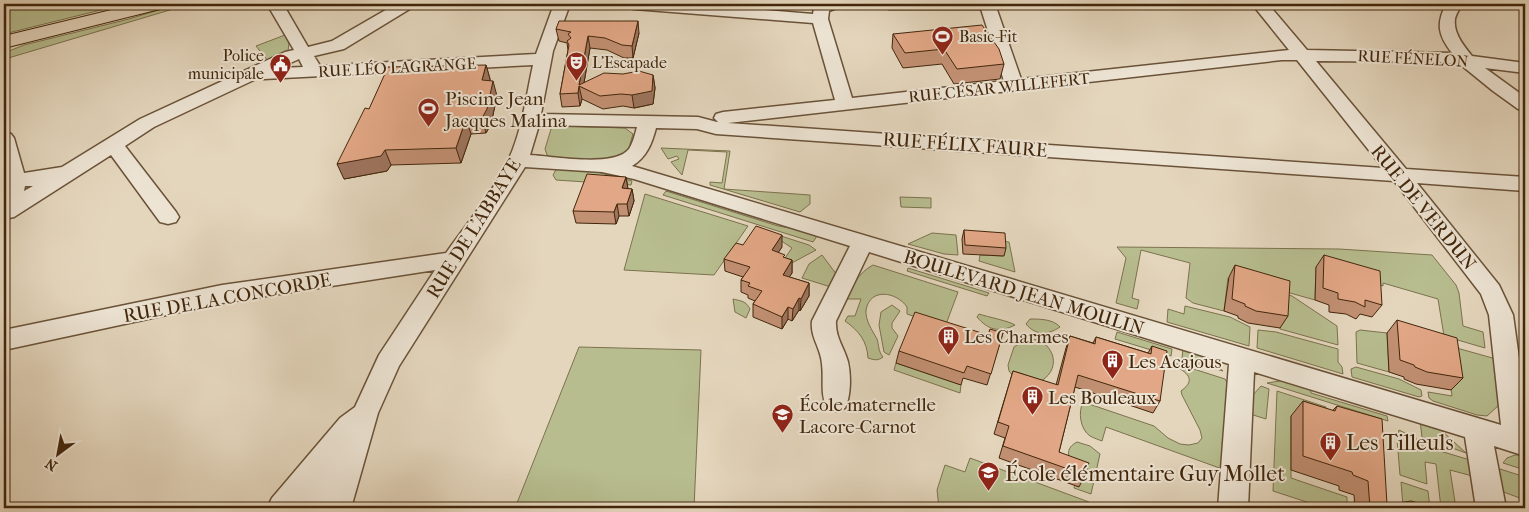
<svg xmlns="http://www.w3.org/2000/svg" width="1529" height="512" viewBox="0 0 1529 512" font-family="'IM FELL French Canon',serif">
<rect width="100%" height="100%" fill="#e4d6bd"/>
<filter id="stains"><feTurbulence type="fractalNoise" baseFrequency=".004" numOctaves="4"/><feColorMatrix values="0 0 0 0 .2 0 0 0 0 .09 0 0 0 0 .02 0 0 0 .5 -.17"/></filter>
<radialGradient id="worn" r=".72"><stop offset=".6" stop-color="#630" stop-opacity="0"/><stop offset="1" stop-color="#630" stop-opacity=".3"/></radialGradient>
<!-- green -->
<g fill="#b7bd8f" stroke="#7c724d">
<path d="M4,4H119L121,5L4,34Z"/>
<path d="M178,4H190L5,59L4,57V53L24,45L129,19Z"/>
<path d="M285,35L289,43L288,51L268,61L256,46Z"/>
<path d="M559,126L625,128L633,134L627,154L609,162L550,157L547,155L545,149L551,129Z"/>
<path d="M661,148L730,151L724,189L810,195V204L800,212L710,185V182L722,183L727,152L688,150L682,175L671,162L679,159L677,156L668,159Z"/>
<path d="M557,168L597,172L632,181L631,185L556,180L553,175Z"/>
<path d="M666,191L778,226L819,233L813,242L663,195Z"/>
<path d="M645,194L748,226L714,275L624,270Z"/>
<path d="M900,197L931,198V208L901,207Z"/>
<path d="M932,233L956,235L958,255L944,254L908,244Z"/>
<path d="M781,236L809,245L816,250L790,264L785,258L792,248L780,240Z"/>
<path d="M1002,241L1009,242L1015,272L979,261L980,255L1003,256Z"/>
<path d="M1117,247L1339,249L1432,255L1456,285L1459,293L1463,326L1483,332L1485,348L1444,336L1438,299L1383,283V286L1316,267L1315,300L1283,291L1282,293L1292,296L1337,326L1338,345L1280,329L1282,293L1228,278L1224,311L1193,303L1186,298L1190,263L1141,250L1132,298L1139,300L1137,309L1116,303L1126,258Z"/>
<path d="M822,255L837,275L831,287L802,278L809,264Z"/>
<path d="M873,265L958,292L945,327L907,314V307C897,292 870,287 866,310C865,320 872,330 877,339C879,345 878,351 883,357C878,361 874,360 868,358C867,341 859,331 845,321L848,316H855L861,299H847C853,285 858,273 873,265Z"/>
<path d="M908,268L989,293L987,296L907,271Z"/>
<path d="M733,299C741,301 746,301 750,309L746,318L735,312Z"/>
<path d="M892,305L900,311L892,323V328L898,336L889,355L884,352L879,325L881,312Z"/>
<path d="M1185,306L1230,317L1250,327L1249,346L1167,322L1168,309L1184,314Z"/>
<path d="M979,314C988,317 1009,321 1015,325C999,333 988,330 977,317Z"/>
<path d="M1030,319C1040,319 1053,319 1060,327C1048,335 1036,336 1026,324Z"/>
<path d="M1258,330L1276,332L1338,349V362L1342,367L1343,374L1257,348Z"/>
<path d="M1360,330L1387,333L1389,372L1357,363L1356,332Z"/>
<path d="M1117,332L1172,349L1171,356L1115,339Z"/>
<path d="M1026,339C1051,336 1065,367 1041,381L1013,376L1009,371L1008,365L1014,347Z"/>
<path d="M1446,345L1496,359L1499,405L1487,416L1477,415L1433,401L1429,398L1428,392L1452,396Z"/>
<path d="M579,347L701,350L694,508H515Z"/>
<path d="M1183,347L1201,354L1223,371L1182,359Z"/>
<path d="M896,363L961,385L960,393L894,370Z"/>
<path d="M1170,363L1178,364L1225,379L1231,390L1225,470L1106,427L1102,441C1099,440 1094,438 1090,436C1080,429 1078,412 1083,402L1154,426L1168,438L1180,444L1189,445L1198,443L1202,438L1200,430L1182,395L1181,391C1199,378 1184,371 1170,363Z"/>
<path d="M1356,367L1399,379L1421,390L1422,396L1419,397L1352,377L1351,369Z"/>
<path d="M1286,380L1310,386L1311,393L1387,416L1388,421L1267,383Z"/>
<path d="M1261,386L1269,389L1266,419L1250,414L1252,396Z"/>
<path d="M1277,391L1326,407L1327,421L1322,426L1291,416V478L1347,497V508H1325L1273,491Z"/>
<path d="M1420,420L1441,430L1466,453L1422,437Z"/>
<path d="M1399,430L1440,451L1470,460L1476,477L1450,470L1456,508H1441L1436,464L1425,462L1427,484L1400,475L1397,439Z"/>
<path d="M1077,442L1090,446L1100,454L1091,494L1074,488C1075,484 1076,480 1075,476C1072,463 1061,450 1077,442Z"/>
<path d="M1515,455H1525V470L1503,463L1507,458Z"/>
<path d="M970,458L1089,502L1087,508H1008L994,503L978,508H939L937,490L945,465L965,472Z"/>
<path d="M1500,469L1522,476L1525,500L1501,491L1498,476Z"/>
<path d="M1401,482L1428,491L1430,508L1403,506Z"/>
</g>
<g fill="none" stroke-linecap="round" stroke-linejoin="round">
<defs>
<path id="minor" d="M267,4H283L308,47L332,41L396,4H415L413,7L344,49L314,56L319,64L317,66L536,54L554,4H570L553,51L541,114L698,117L717,122H718L714,118L716,114L723,112L835,100L813,23L634,9L628,7L626,4H690L813,14L814,8L819,4H841L839,7L829,11L828,19L852,98L1004,81L981,9H889L883,7L881,4H995L1021,79L1289,50L1252,4H1268L1307,50L1452,53C1438,35 1436,24 1446,4H1462C1460,8 1456,14 1455,19C1453,33 1464,46 1472,56L1525,63V73L1485,68L1525,97V110L1518,109L1493,91L1461,65L1444,62L1316,61L1406,169L1525,177V191L1417,183L1499,285L1513,315L1525,402V456L1494,446L1506,508H1476L1465,437L1254,372L1248,508H1218L1229,364L869,252L836,321C835,337 844,347 848,362C851,375 851,396 845,408L836,411L827,408C820,394 824,379 822,364C821,348 810,337 812,321L850,246L634,179L602,172L525,167L399,366L378,413L351,508H267L272,498L340,418L355,407L379,355L435,270L222,303L4,350V330L222,285L446,253C467,223 492,194 508,161C522,131 526,97 533,65L264,79L258,78L154,127L125,146L176,212L179,217L176,222L168,224L160,222L111,155L14,217L4,219V204L10,200L4,196V132L11,134L14,138L24,173L62,167L140,119L285,52L294,50ZM299,59L303,67L279,68L297,60ZM1282,60H1297L1383,168L728,123ZM539,125L637,127C635,134 633,143 629,149C614,168 552,156 530,155ZM656,128L697,129L716,134L1394,181L1481,294L1489,315L1501,425L632,166C647,157 652,143 656,128ZM25,186H33L24,191Z"/>
<path id="major" d="M136,4H167L164,8L4,48V36Z"/>
</defs>
<!-- minor casing -->
<use href="#minor" stroke="#6a5238" stroke-width="3"/>
<!-- major casing -->
<use href="#major" stroke="#42260b" stroke-width="2"/>
<!-- minor -->
<use href="#minor" fill="#ede4d4" fill-rule="evenodd"/>
<!-- major -->
<use href="#major" fill="#e4d6bd" fill-rule="evenodd"/>
</g>
<!-- wall -->
<g fill="#c29073" stroke="#42260b">
<path d="M556,29L639,33L633,58H624L607,50L590,48L584,83L653,75L655,88L653,104L634,108L623,106L603,109L582,99L580,106L562,107L560,94L568,50L567,43L559,41Z"/>
<path d="M893,34L1004,64L1000,79L954,84L942,64L903,68L892,48Z"/>
<path d="M486,65L490,79V81L497,96L491,124L486,133L471,134L461,163L391,165L387,171L344,179Z"/>
<path d="M626,177L628,189H632L634,201L629,216H619L616,224L576,223L573,211Z"/>
<path d="M964,230L1006,248L1004,256L963,254L962,239Z"/>
<path d="M782,247L778,252L785,258L792,260V273L789,277L809,283V296L800,311L799,310L792,321L788,319L782,329L753,317V304L755,301L748,298V295L741,292V280L743,277L725,271L724,259Z"/>
<path d="M1324,255L1382,305L1372,317L1360,314L1356,319L1346,314L1329,312V305L1315,300L1316,267Z"/>
<path d="M1235,265L1288,316L1280,328L1248,323L1238,318V316L1224,311L1229,277Z"/>
<path d="M1397,320L1463,378L1451,390L1416,384L1404,379V377L1389,372L1387,333Z"/>
<path d="M1003,333L987,385L963,378L961,385L896,363L899,351Z"/>
<path d="M1070,336L1093,343L1096,337L1148,353L1152,346L1160,401L1153,413L1075,387L1059,452L1085,475L1079,487L999,458L1005,438L994,434L1013,371L1056,385L1066,348Z"/>
<path d="M1303,401L1332,411L1337,406L1387,505L1435,508H1355L1354,495L1339,490V486L1291,470V416Z"/>
</g>
<!-- shaded-wall -->
<g fill="#9e755e" stroke="#42260b">
<path d="M638,21L639,33L633,58L632,46Z"/>
<path d="M588,36L590,48L583,88L579,85Z"/>
<path d="M486,65L490,79L486,95L482,80Z"/>
<path d="M653,75L655,88L653,104L634,108L632,95Z"/>
<path d="M493,81L497,96L491,124L486,133L482,118Z"/>
<path d="M579,86L582,99L580,106L578,93Z"/>
<path d="M466,119L471,134L461,163L456,148Z"/>
<path d="M385,150L391,165L387,171L344,179L337,164Z"/>
<path d="M626,177L628,189L622,188Z"/>
<path d="M632,189L634,201L629,216L627,204Z"/>
<path d="M617,204L619,216L616,224L614,212Z"/>
<path d="M782,235V247L772,262V250Z"/>
<path d="M792,260V273L783,287V275Z"/>
<path d="M809,283V296L800,311L801,299Z"/>
<path d="M799,298V310L792,321L793,309Z"/>
<path d="M788,307V319L782,329V317Z"/>
</g>
<!-- building -->
<g fill="#e2a786" stroke="#42260b">
<path d="M559,21H638L632,46L622,45L605,38L588,36L579,85L604,73L623,74L639,71L653,75L652,91L632,95L621,94L600,96L579,86L578,93L560,94L569,45L567,41L571,38L568,34L571,32L556,29Z"/>
<path d="M982,25L999,49L1004,64L957,69L944,49L905,53L893,34Z"/>
<path d="M486,65L482,80L493,81L487,109L482,118L466,119L456,148L385,150L381,156L337,164L365,108L369,109L388,67Z"/>
<path d="M587,174L626,177L622,188L632,189L627,204H617L614,212L573,211Z"/>
<path d="M756,226L782,235L772,250L785,255L783,257L792,260L783,275L809,283L801,299L799,298L793,309L788,307L782,317L753,304L762,291L748,286L750,283L741,280L750,267L724,259L736,243L743,245Z"/>
<path d="M964,230L1005,233L1006,248L965,245Z"/>
<path d="M1324,255L1380,271L1382,305L1365,300V307L1355,302L1338,299V293L1323,288Z"/>
<path d="M1235,265L1290,281L1288,316L1256,311L1245,306V304L1232,299Z"/>
<path d="M915,312L988,335L990,329L1003,333L991,374L967,366L964,373L899,351Z"/>
<path d="M1397,320L1457,338L1463,378L1427,372L1415,367L1414,365L1400,360Z"/>
<path d="M1070,336L1095,344L1096,337L1151,354L1152,346L1167,351L1160,401L1078,375L1059,452L1089,463L1085,475L1003,446L1009,426L998,422L1013,371L1058,385Z"/>
<path d="M1303,401L1335,411L1337,406L1382,419L1387,505L1411,501L1435,508H1370L1368,481L1353,475L1352,472L1303,456Z"/>
</g>
<!-- icons -->
<defs>
<symbol id="stadium-pin" viewBox="-11 -11 22 30"><path d="M0 17L-7.5 6A9.5 9.5 0 1 1 7.5 6Z" fill="#8f2418" stroke="#ede4d4"/><path d="M0-5a6.5 5 0 1 0 0 10a6.5 5 0 1 0 0-10ZM-3.5-1.8h7v3.6h-7Z" fill="#fff"/></symbol>
<symbol id="theatre-pin" viewBox="-11 -11 22 30"><path d="M0 17L-7.5 6A9.5 9.5 0 1 1 7.5 6Z" fill="#8f2418" stroke="#ede4d4"/><path d="M-5-5.5Q0-4 5-5.5V0Q5 5 0 6Q-5 5-5 0ZM-3.3-2.5H-1v1.5H-3.3ZM1-2.5H3.3v1.5H1ZM-2.8 1Q0 5.5 2.8 1Z" fill="#fff"/></symbol>
<symbol id="civic-pin" viewBox="-11 -11 22 30"><path d="M0 17L-7.5 6A9.5 9.5 0 1 1 7.5 6Z" fill="#8f2418" stroke="#ede4d4"/><path d="M-.6-6.5H3V-4.5H.6V-3L4-1V1h2V6H-6V1h2V-1L-.6-3ZM-1.2 2.5V6h2.4V2.5Z" fill="#fff"/></symbol>
<symbol id="building-pin" viewBox="-11 -11 22 30"><path d="M0 17L-7.5 6A9.5 9.5 0 1 1 7.5 6Z" fill="#8f2418" stroke="#ede4d4"/><path d="M-4-6H4V6H1V3H-1V6H-4ZM-2.5-4.3h1.7v1.8h-1.7ZM.8-4.3h1.7v1.8H.8ZM-2.5-1h1.7V.8h-1.7ZM.8-1h1.7V.8H.8Z" fill="#fff"/></symbol>
<symbol id="school-pin" viewBox="-11 -11 22 30"><path d="M0 17L-7.5 6A9.5 9.5 0 1 1 7.5 6Z" fill="#8f2418" stroke="#ede4d4"/><path d="M0-5L7-2L0 1L-7-2ZM-4 1L0 2.5L4 1V4Q0 6-4 4Z" fill="#fff"/></symbol>
</defs>
<g fill-rule="evenodd">
<use href="#stadium-pin" x="930" y="24" width="25" height="34"/>
<use href="#theatre-pin" x="564" y="50" width="25" height="34"/>
<use href="#civic-pin" x="268" y="52" width="25" height="34"/>
<use href="#stadium-pin" x="416" y="96" width="25" height="34"/>
<use href="#building-pin" x="936" y="324" width="25" height="34"/>
<use href="#building-pin" x="1100" y="348" width="25" height="34"/>
<use href="#building-pin" x="1020" y="384" width="25" height="34"/>
<use href="#school-pin" x="770" y="402" width="25" height="34"/>
<use href="#building-pin" x="1318" y="430" width="25" height="34"/>
<use href="#school-pin" x="976" y="460" width="25" height="34"/>
</g>
<g text-anchor="middle" stroke-width="4" stroke-linejoin="round" paint-order="stroke">
<!-- far-poi labels -->
<g font-size="16" fill="#42260b" stroke="#ede4d4" text-anchor="start">
<text x="959" y="42">Basic-Fit</text>
<text x="264" y="61" text-anchor="end">Police<tspan x="264" dy="18">municipale</tspan></text>
<text x="592" y="68">L'Escapade</text>
</g>
<!-- far-street labels -->
<g font-size="16" fill="#42260b" stroke="#ede4d4">
<text transform="translate(1413 58) rotate(3)" y="6">RUE FÉNELON</text>
<text transform="translate(397 67) rotate(-3)" y="6">RUE LÉO LAGRANGE</text>
<text transform="translate(999 87) rotate(-6)" y="6">RUE CÉSAR WILLEFERT</text>
</g>
<!-- poi labels -->
<g font-size="19" fill="#42260b" stroke="#ede4d4" text-anchor="start">
<text x="445" y="105">Piscine Jean<tspan x="445" dy="22">Jacques Malina</tspan></text>
<text x="964" y="343">Les Charmes</text>
<text x="1128" y="368">Les Acajous</text>
<text x="1048" y="404">Les Bouleaux</text>
<text x="799" y="411">École maternelle<tspan x="799" dy="22">Lacore-Carnot</tspan></text>
</g>
<!-- street labels -->
<g font-size="19" fill="#42260b" stroke="#ede4d4">
<text transform="translate(965 144) rotate(4)" y="7">RUE FÉLIX FAURE</text>
<text transform="translate(1424 207) rotate(51)" y="7">RUE DE VERDUN</text>
<text transform="translate(473 228) rotate(-58)" y="7">RUE DE L'ABBAYE</text>
<text transform="translate(1024 292) rotate(17)" y="7">BOULEVARD JEAN MOULIN</text>
<text transform="translate(227 297) rotate(-10)" y="7">RUE DE LA CONCORDE</text>
</g>
<!-- near-poi labels -->
<g font-size="22" fill="#42260b" stroke="#ede4d4" text-anchor="start">
<text x="1346" y="450">Les Tilleuls</text>
<text x="1005" y="481">École élémentaire Guy Mollet</text>
</g>
</g>
<!-- margin -->
<rect width="1529" height="512" fill="none" stroke="#e4d6bd" stroke-width="20"/>
<rect x="5" y="5" width="1519" height="502" fill="none" stroke="#42260b" stroke-width="2.5"/>
<rect x="10" y="10" width="1509" height="492" fill="none" stroke="#42260b"/>
<!-- north arrow -->
<g transform="translate(58 454) rotate(212)" stroke="#ede4d4" stroke-width="4" paint-order="stroke">
<path d="M0-4L9 19L0 12L-9 19Z" fill="#42260b"/>
<text y="-8" font-size="14" font-weight="bold" text-anchor="middle" fill="#42260b">N</text>
</g>
<rect width="100%" height="100%" filter="url(#stains)"/>
<rect width="100%" height="100%" fill="url(#worn)"/>
</svg>
